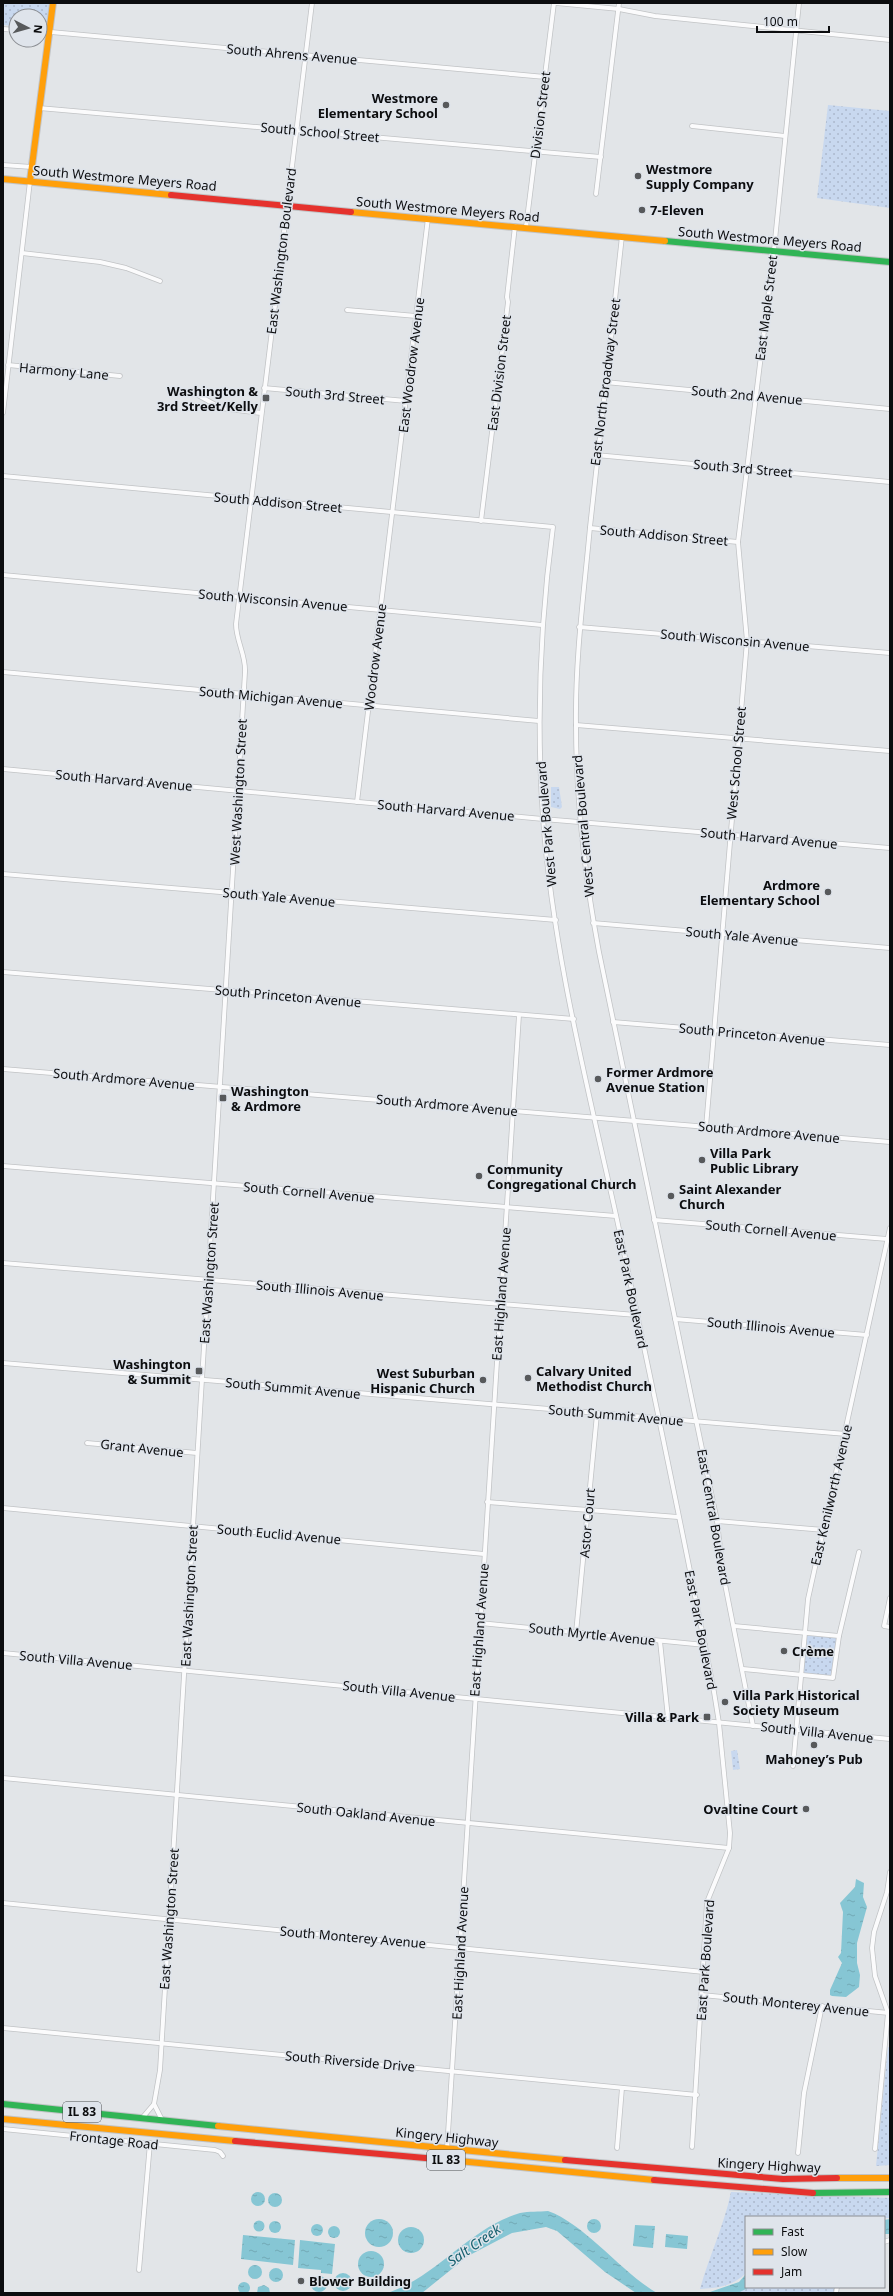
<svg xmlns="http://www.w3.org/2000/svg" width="893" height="2296" viewBox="0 0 893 2296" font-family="'Noto Sans',sans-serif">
<defs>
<pattern id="park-dots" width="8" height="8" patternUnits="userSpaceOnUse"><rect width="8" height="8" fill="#c8d8ef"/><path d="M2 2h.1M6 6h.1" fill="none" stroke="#abb8cc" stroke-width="1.8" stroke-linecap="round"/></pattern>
<pattern id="water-ripples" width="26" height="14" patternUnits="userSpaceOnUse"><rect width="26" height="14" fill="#86c6d4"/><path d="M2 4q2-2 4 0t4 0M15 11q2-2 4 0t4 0" fill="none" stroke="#72a9b5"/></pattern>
</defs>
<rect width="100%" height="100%" fill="#e2e5e8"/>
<!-- park -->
<g fill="url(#park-dots)">
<path d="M3,3H50L47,26L40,27V16H16V26L3,25Z"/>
<path d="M828,105L890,111V208L817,198Z"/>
<path d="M551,787H559L562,807L560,809L551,807Z"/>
<path d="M805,1634L837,1637L832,1676L801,1673Z"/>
<path d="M737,1750L740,1769L733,1770L731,1751Z"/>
<path d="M888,2047L890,2048V2165L876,2166Z"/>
<path d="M731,2192L890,2198V2218L746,2217V2273C733,2286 718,2288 700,2289C709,2256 724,2226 731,2192Z"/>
<path d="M750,2287H834V2293H738Z"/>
</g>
<!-- water -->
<g fill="url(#water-ripples)">
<path d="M856,1879L864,1883L863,1897L867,1907L857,1943V1963L860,1975L859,1987L846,1997L832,1996L830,1995V1990L842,1963L838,1957L841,1953L843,1912L840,1903L855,1887Z"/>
<circle cx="258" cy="2199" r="7"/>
<circle cx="275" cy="2200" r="7"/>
<path d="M548,2211C585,2224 621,2272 657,2293H636L605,2272L557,2231L546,2227L512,2233L468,2256L422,2293H387C437,2277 469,2228 520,2213C529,2211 539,2212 548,2211Z"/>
<path d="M890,2219V2234H884V2220Z"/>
<circle cx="594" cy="2226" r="7"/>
<circle cx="379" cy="2233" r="14"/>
<circle cx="259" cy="2226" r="5.5"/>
<circle cx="275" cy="2227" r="6"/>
<circle cx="317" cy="2230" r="6"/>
<path d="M635,2225L655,2226L653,2248L633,2246Z"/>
<circle cx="334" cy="2232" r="6"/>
<circle cx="411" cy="2240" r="13"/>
<path d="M666,2234L688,2236L687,2249L665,2247Z"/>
<path d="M243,2235L295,2240L293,2265L241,2259Z"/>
<path d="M300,2240L335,2244L332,2274L321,2273V2270L298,2268Z"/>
<circle cx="371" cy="2264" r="13"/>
<circle cx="255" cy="2272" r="7"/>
<circle cx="276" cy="2275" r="7"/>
<circle cx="343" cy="2282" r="9"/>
<path d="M746,2274V2287H750L738,2293H707L739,2282Z"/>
<circle cx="319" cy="2284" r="8"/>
<circle cx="244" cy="2288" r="6"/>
<path d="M264,2285L269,2288L270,2293H257L258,2287Z"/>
</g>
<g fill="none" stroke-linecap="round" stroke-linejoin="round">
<defs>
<g id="street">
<path d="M556,3L619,9L655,16L890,40"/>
<path d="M3,29L16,30"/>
<path d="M40,31L545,77"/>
<path d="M39,108L601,157"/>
<path d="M692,126L785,136"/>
<path d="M3,165L32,167"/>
<path d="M596,194L619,3"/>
<path d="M526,227L554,3"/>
<path d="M622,236C611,333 600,430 590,527C584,593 575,658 576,725C576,801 585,877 599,952L717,1521L723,1574L753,1726"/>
<path d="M22,253L100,262L126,268L160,281"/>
<path d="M347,310L416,316"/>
<path d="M8,365L120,376"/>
<path d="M605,382L890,409"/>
<path d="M264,388L406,401"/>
<path d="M196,394L221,408L261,413"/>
<path d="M3,413L30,181"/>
<path d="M596,455L890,482"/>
<path d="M3,476L553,527C540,624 536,720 543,818C553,952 587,1084 616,1215C650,1374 683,1533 714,1692L719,1723L730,1833L729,1848L707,1902L692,2147"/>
<path d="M481,521L508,302L507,297L515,226"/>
<path d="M590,528L738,542"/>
<path d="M3,575L542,625"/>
<path d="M579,627L890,653"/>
<path d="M3,672L539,721"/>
<path d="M576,725L890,751"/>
<path d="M3,769L543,819L890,848"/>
<path d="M357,802L428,218"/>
<path d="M3,874L556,920"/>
<path d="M593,923L890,948"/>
<path d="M3,972L574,1019"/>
<path d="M613,1022L890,1045"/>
<path d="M3,1069L890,1142"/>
<path d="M706,1127L747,641L738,542L774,250L799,3"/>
<path d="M3,1166L616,1216"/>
<path d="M654,1220L887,1239"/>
<path d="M3,1263L636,1315"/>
<path d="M675,1319L867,1335"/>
<path d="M3,1363L846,1434"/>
<path d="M87,1443L197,1453"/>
<path d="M487,1502L678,1517"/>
<path d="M3,1508L484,1554"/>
<path d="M717,1521L824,1530"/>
<path d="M890,1598L884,1626L890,1627"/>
<path d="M480,1623L705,1645"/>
<path d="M734,1626L839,1636"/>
<path d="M576,1633L597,1414"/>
<path d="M660,1641L668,1718"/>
<path d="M3,1653L890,1739"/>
<path d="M743,1669L833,1678L839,1636L859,1552"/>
<path d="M793,1766L808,1599L890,1228"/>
<path d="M3,1778L729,1848"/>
<path d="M3,1903L704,1972"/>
<path d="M702,1995L889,2013"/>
<path d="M3,2028L697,2095"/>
<path d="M154,2104L162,2120"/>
<path d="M143,2117L154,2104L160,2070L245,672C246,655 236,641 236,624L312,3"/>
<path d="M3,2129L215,2150L220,2152L223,2156"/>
<path d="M617,2148L622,2088"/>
<path d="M447,2149L519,1015"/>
<path d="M875,2149L888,2013L875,1976L872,1948L874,1932L887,1892L890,1872"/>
<path d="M798,2153L804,2093L822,2006"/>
<path d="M884,2242L890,2240"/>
<path d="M139,2270L150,2143"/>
<path d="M836,2293L837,2287"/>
</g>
<g id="fast">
<path d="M665,241L890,262"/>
<path d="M3,2104L218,2126"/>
<path d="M813,2193L890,2192"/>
</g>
<g id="slow">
<path d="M3,179L171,195"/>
<path d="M30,181L53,3"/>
<path d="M351,212L665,241"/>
<path d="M3,2119L235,2141"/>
<path d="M218,2126L565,2160"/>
<path d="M459,2161L654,2180"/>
<path d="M837,2178H890"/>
</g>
<g id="jam">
<path d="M171,195L351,212"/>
<path d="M235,2141L459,2161"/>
<path d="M565,2160L783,2179L837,2178"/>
<path d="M654,2180L813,2193"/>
</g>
</defs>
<!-- street casing -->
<use href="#street" stroke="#c1c3c5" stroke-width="5.5"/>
<!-- fast casing -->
<use href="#fast" stroke="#c1c3c5" stroke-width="8"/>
<!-- slow casing -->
<use href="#slow" stroke="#c1c3c5" stroke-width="8"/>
<!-- jam casing -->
<use href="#jam" stroke="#c1c3c5" stroke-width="8"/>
<!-- street -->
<use href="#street" stroke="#fbfbfc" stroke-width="4"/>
<!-- fast -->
<use href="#fast" stroke="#30b455" stroke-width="6"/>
<!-- slow -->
<use href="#slow" stroke="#ff9f0a" stroke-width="6"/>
<!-- jam -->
<use href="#jam" stroke="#e5322d" stroke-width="6"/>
</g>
<!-- markers -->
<g fill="#57595b" stroke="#dfe4eb" stroke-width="1.5">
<circle cx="446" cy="105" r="4"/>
<circle cx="638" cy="176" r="4"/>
<circle cx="642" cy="210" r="4"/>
<rect x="262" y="394" width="8" height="8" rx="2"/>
<circle cx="828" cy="892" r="4"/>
<circle cx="598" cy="1079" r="4"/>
<rect x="219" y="1094" width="8" height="8" rx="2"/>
<circle cx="702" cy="1160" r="4"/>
<circle cx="479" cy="1176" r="4"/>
<circle cx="671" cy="1196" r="4"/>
<rect x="195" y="1367" width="8" height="8" rx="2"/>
<circle cx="528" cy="1378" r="4"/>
<circle cx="483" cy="1380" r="4"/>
<circle cx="784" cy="1651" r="4"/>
<circle cx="725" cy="1702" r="4"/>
<rect x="703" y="1713" width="8" height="8" rx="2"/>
<circle cx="814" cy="1745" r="4"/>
<circle cx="806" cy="1809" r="4"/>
<circle cx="301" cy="2281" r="4"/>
</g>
<g text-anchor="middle" stroke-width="3" stroke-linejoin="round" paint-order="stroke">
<!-- shield labels -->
<g fill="#dfe4eb" stroke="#4b4e51" stroke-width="1">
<rect x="63" y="2102" width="38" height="20" rx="3"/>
<rect x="427" y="2150" width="38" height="20" rx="3"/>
</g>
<g font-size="12" font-weight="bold" fill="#0c0d0f">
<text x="82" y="2116">IL 83</text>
<text x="446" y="2164">IL 83</text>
</g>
<!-- street labels -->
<g font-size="13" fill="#0c0d0f" stroke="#dfe4eb">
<text transform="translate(292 54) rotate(5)" y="5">South Ahrens Avenue</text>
<text transform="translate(540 115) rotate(-83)" y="5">Division Street</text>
<text transform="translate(320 132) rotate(5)" y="5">South School Street</text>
<text transform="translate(125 178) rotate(5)" y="5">South Westmore Meyers Road</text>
<text transform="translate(448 209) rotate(5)" y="5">South Westmore Meyers Road</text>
<text transform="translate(770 239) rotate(5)" y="5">South Westmore Meyers Road</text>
<text transform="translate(281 251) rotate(-83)" y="5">East Washington Boulevard</text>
<text transform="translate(766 308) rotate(-83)" y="5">East Maple Street</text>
<text transform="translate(411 365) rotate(-83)" y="5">East Woodrow Avenue</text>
<text transform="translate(64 371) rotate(5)" y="5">Harmony Lane</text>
<text transform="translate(499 373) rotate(-83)" y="5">East Division Street</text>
<text transform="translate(605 382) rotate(-83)" y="5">East North Broadway Street</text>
<text transform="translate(335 395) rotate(5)" y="5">South 3rd Street</text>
<text transform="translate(747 395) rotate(5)" y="5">South 2nd Avenue</text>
<text transform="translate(743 468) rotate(5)" y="5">South 3rd Street</text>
<text transform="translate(278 502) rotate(5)" y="5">South Addison Street</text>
<text transform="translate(664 535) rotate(5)" y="5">South Addison Street</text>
<text transform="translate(273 600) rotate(5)" y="5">South Wisconsin Avenue</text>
<text transform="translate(735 640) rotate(5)" y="5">South Wisconsin Avenue</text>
<text transform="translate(375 657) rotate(-83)" y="5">Woodrow Avenue</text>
<text transform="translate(271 697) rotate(5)" y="5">South Michigan Avenue</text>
<text transform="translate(736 763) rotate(-85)" y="5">West School Street</text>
<text transform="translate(124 780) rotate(5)" y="5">South Harvard Avenue</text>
<text transform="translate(238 792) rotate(-87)" y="5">West Washington Street</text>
<text transform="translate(446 810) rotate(5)" y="5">South Harvard Avenue</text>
<text transform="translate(546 824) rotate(-95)" y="5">West Park Boulevard</text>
<text transform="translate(583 826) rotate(-95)" y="5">West Central Boulevard</text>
<text transform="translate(769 838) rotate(5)" y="5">South Harvard Avenue</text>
<text transform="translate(279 897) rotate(5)" y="5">South Yale Avenue</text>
<text transform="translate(742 936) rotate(5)" y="5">South Yale Avenue</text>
<text transform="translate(288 996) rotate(5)" y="5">South Princeton Avenue</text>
<text transform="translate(752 1034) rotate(5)" y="5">South Princeton Avenue</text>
<text transform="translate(124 1079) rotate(5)" y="5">South Ardmore Avenue</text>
<text transform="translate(447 1105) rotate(5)" y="5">South Ardmore Avenue</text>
<text transform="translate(769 1132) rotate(5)" y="5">South Ardmore Avenue</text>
<text transform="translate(309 1192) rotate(5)" y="5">South Cornell Avenue</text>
<text transform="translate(771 1230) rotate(5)" y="5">South Cornell Avenue</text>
<text transform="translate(209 1273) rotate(-86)" y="5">East Washington Street</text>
<text transform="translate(631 1289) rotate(78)" y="5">East Park Boulevard</text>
<text transform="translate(320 1290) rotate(5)" y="5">South Illinois Avenue</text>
<text transform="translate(501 1294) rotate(-86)" y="5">East Highland Avenue</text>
<text transform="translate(771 1327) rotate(5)" y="5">South Illinois Avenue</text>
<text transform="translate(293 1388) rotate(5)" y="5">South Summit Avenue</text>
<text transform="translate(616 1415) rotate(5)" y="5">South Summit Avenue</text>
<text transform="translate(142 1448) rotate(6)" y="5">Grant Avenue</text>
<text transform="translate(831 1495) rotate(-77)" y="5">East Kenilworth Avenue</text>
<text transform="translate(714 1517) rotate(80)" y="5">East Central Boulevard</text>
<text transform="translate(587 1523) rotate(-85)" y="5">Astor Court</text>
<text transform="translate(279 1534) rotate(5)" y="5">South Euclid Avenue</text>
<text transform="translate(189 1596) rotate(-87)" y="5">East Washington Street</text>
<text transform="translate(479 1630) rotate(-86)" y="5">East Highland Avenue</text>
<text transform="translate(701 1630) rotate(79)" y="5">East Park Boulevard</text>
<text transform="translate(592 1634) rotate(6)" y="5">South Myrtle Avenue</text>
<text transform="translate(76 1660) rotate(5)" y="5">South Villa Avenue</text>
<text transform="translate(399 1691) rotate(6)" y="5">South Villa Avenue</text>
<text transform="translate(817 1732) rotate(6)" y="5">South Villa Avenue</text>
<text transform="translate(366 1814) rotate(6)" y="5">South Oakland Avenue</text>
<text transform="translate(169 1919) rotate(-86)" y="5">East Washington Street</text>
<text transform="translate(353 1937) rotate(5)" y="5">South Monterey Avenue</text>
<text transform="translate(460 1953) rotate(-87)" y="5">East Highland Avenue</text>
<text transform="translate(705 1960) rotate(-86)" y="5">East Park Boulevard</text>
<text transform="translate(796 2004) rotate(6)" y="5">South Monterey Avenue</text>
<text transform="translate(350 2061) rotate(5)" y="5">South Riverside Drive</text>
<text transform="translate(447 2137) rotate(6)" y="5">Kingery Highway</text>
<text transform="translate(114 2140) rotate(6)" y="5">Frontage Road</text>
<text transform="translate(769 2165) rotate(3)" y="5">Kingery Highway</text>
</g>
<!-- poi labels -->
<g font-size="13" font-weight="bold" fill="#0c0d0f" stroke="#dfe4eb" text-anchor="start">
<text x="438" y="103" text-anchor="end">Westmore<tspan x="438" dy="15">Elementary School</tspan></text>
<text x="646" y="174">Westmore<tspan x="646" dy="15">Supply Company</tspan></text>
<text x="650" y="215">7-Eleven</text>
<text x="258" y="396" text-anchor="end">Washington &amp;<tspan x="258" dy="15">3rd Street/Kelly</tspan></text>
<text x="820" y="890" text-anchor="end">Ardmore<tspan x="820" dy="15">Elementary School</tspan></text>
<text x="606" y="1077">Former Ardmore<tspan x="606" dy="15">Avenue Station</tspan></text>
<text x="231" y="1096">Washington<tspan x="231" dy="15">&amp; Ardmore</tspan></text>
<text x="710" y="1158">Villa Park<tspan x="710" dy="15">Public Library</tspan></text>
<text x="487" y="1174">Community<tspan x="487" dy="15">Congregational Church</tspan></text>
<text x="679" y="1194">Saint Alexander<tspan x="679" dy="15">Church</tspan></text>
<text x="191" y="1369" text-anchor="end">Washington<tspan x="191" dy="15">&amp; Summit</tspan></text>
<text x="536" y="1376">Calvary United<tspan x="536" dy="15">Methodist Church</tspan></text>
<text x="475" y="1378" text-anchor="end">West Suburban<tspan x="475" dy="15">Hispanic Church</tspan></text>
<text x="792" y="1656">Crème</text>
<text x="733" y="1700">Villa Park Historical<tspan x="733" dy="15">Society Museum</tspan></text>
<text x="699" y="1722" text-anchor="end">Villa &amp; Park</text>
<text x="814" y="1764" text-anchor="middle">Mahoney’s Pub</text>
<text x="798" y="1814" text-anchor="end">Ovaltine Court</text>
<text x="309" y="2286">Blower Building</text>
</g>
<!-- water labels -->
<g font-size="14" font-style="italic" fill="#16606e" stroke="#dfe4eb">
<text transform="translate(474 2245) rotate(-35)" y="5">Salt Creek</text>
</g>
</g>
<!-- border -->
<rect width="893" height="2296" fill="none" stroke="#0c0d0f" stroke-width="8"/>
<!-- legend -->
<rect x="745" y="2216" width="140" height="72" fill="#dfe4eb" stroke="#8b8e93"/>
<rect x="753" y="2229" width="20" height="6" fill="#30b455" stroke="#8b8e93"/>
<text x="781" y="2236" font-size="12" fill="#0c0d0f">Fast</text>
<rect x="753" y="2249" width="20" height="6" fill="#ff9f0a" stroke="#8b8e93"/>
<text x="781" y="2256" font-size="12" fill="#0c0d0f">Slow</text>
<rect x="753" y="2269" width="20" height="6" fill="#e5322d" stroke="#8b8e93"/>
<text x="781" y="2276" font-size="12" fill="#0c0d0f">Jam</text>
<!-- north arrow -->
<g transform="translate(28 28) rotate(96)"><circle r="19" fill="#dfe4eb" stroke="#8b8e93"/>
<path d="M0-3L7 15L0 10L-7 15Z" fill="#57595b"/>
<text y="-6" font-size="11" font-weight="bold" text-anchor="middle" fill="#0c0d0f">N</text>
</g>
<!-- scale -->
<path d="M757 26v6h72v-6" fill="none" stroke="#0c0d0f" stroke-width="2"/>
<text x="763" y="26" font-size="12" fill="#0c0d0f" stroke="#dfe4eb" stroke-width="3" paint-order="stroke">100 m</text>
</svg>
